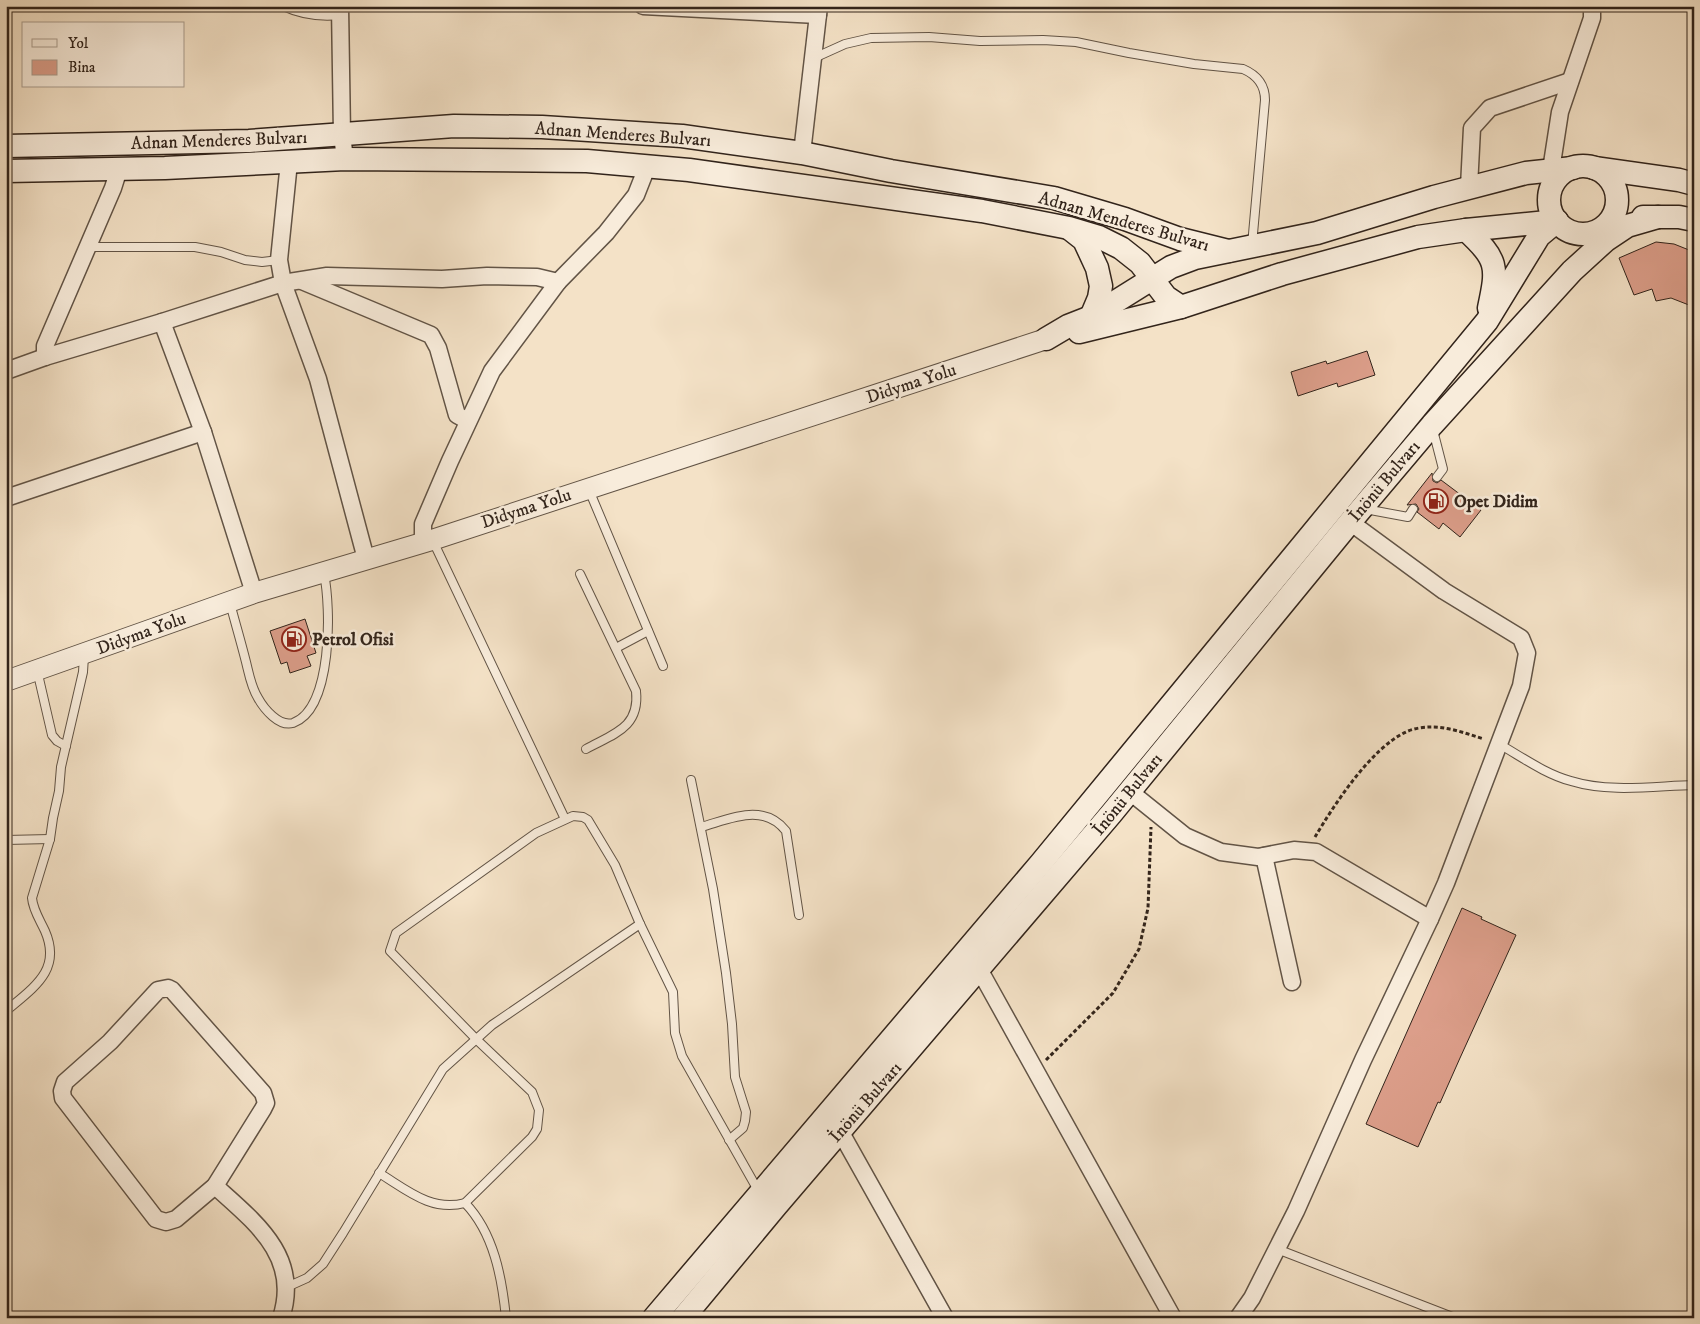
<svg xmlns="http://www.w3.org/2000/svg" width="1700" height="1324" viewBox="0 0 1700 1324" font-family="'IM FELL DW Pica',serif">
<rect width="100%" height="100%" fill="#f4e2c7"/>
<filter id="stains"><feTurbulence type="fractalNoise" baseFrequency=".004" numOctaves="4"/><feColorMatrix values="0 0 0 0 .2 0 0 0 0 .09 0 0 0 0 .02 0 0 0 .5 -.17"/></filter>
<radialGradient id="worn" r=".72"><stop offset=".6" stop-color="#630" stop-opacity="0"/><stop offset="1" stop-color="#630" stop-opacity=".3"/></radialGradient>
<!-- building -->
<g fill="#dc9e8a" stroke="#32241b">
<path d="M1656,242L1674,244L1694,252V307L1671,298L1656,301L1652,289L1634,295L1619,258Z"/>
<path d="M1367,351L1375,375L1338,387L1337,383L1298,396L1291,372L1326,361L1327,364Z"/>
<path d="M1432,473L1433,481L1437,483L1441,480L1481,510L1460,537L1443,523L1439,529L1417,512L1419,509L1416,504L1407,505Z"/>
<path d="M305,619L316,653L307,656L311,666L290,673L287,662L281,664L270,631Z"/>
<path d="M1462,908L1482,917L1481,919L1516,935L1460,1058L1440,1103L1438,1102L1418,1147L1366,1124Z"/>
</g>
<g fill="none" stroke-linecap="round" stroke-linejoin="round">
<defs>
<g id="service">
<path d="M283,6C302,15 321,17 340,15"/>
<path d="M814,58L845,44L871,38L929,37L980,41L1043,40L1076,42L1129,53L1194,64L1243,69C1257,75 1265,85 1265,100L1252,245"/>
<path d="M88,247H195L221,252L245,260L262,262L279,260"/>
<path d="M1433,430L1443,469L1437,477"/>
<path d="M589,490L663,666"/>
<path d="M1365,509L1408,517L1413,509"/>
<path d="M433,541L565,819"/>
<path d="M580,574L636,691C640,728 613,734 586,749"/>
<path d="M230,603C235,622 241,642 246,662C249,674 251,687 258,698C264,709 279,727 293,723C333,709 331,607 324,574"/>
<path d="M616,648L648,631"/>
<path d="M37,670L52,735L57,741L66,746"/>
<path d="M1499,744C1522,757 1545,774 1571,781C1610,793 1654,786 1694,785"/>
<path d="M691,780L713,889L726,973L732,1024L735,1077L746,1112L745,1121L743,1128L729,1140"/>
<path d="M701,827C730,819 763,802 786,831L799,915"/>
<path d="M6,840L50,839"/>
<path d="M6,1011C34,987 62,970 45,931C40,920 33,910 32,898L50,839L53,818L59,791L61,767L83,672L84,656"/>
<path d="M379,1173C407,1190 431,1212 465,1203L532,1137L537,1129L539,1110L532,1092L476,1039L390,951L396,933L536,833L573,816L583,817L588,820L615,865L640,924L673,992L675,1033L682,1056L759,1192"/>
<path d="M465,1203C494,1233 502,1278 506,1318"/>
<path d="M1277,1249L1455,1318"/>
<path d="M287,1287L307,1278L323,1264L343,1233L443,1069L492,1025L640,924"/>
</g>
<g id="minor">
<path d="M340,6L342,135L345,159"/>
<path d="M643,6L818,15"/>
<path d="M802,153L819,6"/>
<path d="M289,162L279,260L283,283L318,379L366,559"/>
<path d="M1551,170L1560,112L1592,18V6"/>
<path d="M1469,187L1472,128L1490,108L1570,81"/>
<path d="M302,281L431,335L438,348L457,415L468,421"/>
<path d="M162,322L203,432L254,593"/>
<path d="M45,357V346L113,188L119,169"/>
<path d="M6,371L45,357L162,322L283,283L327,276L442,279L487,276L537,277L558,282"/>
<path d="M6,498L203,432"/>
<path d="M423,542V524L450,461L492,371L558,282L606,233L636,195L647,167"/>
<path d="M1129,791L1185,836L1221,852L1258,857L1294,850L1316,852L1430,919"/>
<path d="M1264,856L1292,982"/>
<path d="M979,969L1173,1318"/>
<path d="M168,988L172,990L263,1093L266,1103L263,1109L215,1186L176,1219L166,1222L156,1219L63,1098L62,1091L65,1082L110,1042L158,990Z"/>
<path d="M840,1131L945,1318"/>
<path d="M215,1186C256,1223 301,1257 281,1318"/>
<path d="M1238,1318L1252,1298L1296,1211L1363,1060L1430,919L1446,883L1521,686L1527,653L1521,638L1444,591L1350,522"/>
</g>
<path id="tertiary" d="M6,681L254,593L432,540L1046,339"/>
<g id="secondary">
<path d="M6,146L249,141L454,126L542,127L682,136L802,153L891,171L1054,198L1125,219L1180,239L1228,251"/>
<circle cx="1583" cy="200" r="34"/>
<path d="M1594,168L1679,180L1694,184"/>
<path d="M6,171L165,168L345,159L587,161L689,170L982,211L1069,228L1099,237L1121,248L1140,263L1166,297L1181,307"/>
<path d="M1643,217H1679L1694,220"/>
<path d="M1070,229L1084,240L1097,268L1101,286L1099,298L1091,317"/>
<path d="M1466,230C1498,260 1498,266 1489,308"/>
<path d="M1079,332L1181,307L1282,274L1418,237L1466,230L1557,221"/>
<path d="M1046,339L1068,326L1091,317L1171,267L1195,258L1317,233L1434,197L1526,173L1573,168"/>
<path d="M654,1318L1041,863L1487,321L1539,236L1557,221"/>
<path d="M683,1318L776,1206L1111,814L1350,522L1432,425L1572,271L1606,240L1627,226L1658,217"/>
</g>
</defs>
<!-- service casing -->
<use href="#service" stroke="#625446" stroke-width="10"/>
<!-- minor casing -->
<use href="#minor" stroke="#625446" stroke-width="19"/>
<!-- tertiary casing -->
<use href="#tertiary" stroke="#625446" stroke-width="22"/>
<!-- secondary casing -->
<use href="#secondary" stroke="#32241b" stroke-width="25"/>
<!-- path -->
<g stroke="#32241b" stroke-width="3" stroke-dasharray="4 2.5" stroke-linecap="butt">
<path d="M1315,837C1334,805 1371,748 1406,732C1414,728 1424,727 1432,727C1450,727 1467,734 1484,739"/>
<path d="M1046,1060L1113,993L1139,949L1148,908L1151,827"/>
</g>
<!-- service -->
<use href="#service" stroke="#f8ecdb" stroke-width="8"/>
<!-- minor -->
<use href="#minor" stroke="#f8ecdb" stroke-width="16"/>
<!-- tertiary -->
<use href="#tertiary" stroke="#f8ecdb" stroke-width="20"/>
<!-- secondary -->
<use href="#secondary" stroke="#f8ecdb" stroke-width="22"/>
</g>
<!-- icons -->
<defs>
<symbol id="fuel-ring" viewBox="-11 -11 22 22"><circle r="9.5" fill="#f8ecdb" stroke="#8f2418" stroke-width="1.5"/><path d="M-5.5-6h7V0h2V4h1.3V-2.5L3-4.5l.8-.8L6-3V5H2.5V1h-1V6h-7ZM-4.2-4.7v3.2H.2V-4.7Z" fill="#8f2418"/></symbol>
</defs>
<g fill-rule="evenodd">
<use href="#fuel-ring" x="1422" y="487" width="28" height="28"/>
<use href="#fuel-ring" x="280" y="625" width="28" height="28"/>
</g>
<g text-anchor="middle" stroke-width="5" stroke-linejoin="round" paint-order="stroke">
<!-- street labels -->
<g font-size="18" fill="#32241b" stroke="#f8ecdb">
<text transform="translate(623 134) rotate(4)" y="6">Adnan Menderes Bulvarı</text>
<text transform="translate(219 140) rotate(-2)" y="6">Adnan Menderes Bulvarı</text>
<text transform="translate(1124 221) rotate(16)" y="6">Adnan Menderes Bulvarı</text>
<text transform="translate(911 383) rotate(-18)" y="6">Didyma Yolu</text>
<text transform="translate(1384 481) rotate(-50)" y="6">İnönü Bulvarı</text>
<text transform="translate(526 508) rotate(-18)" y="6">Didyma Yolu</text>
<text transform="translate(141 633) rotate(-20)" y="6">Didyma Yolu</text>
<text transform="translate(1127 794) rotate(-51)" y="6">İnönü Bulvarı</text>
<text transform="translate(865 1102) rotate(-49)" y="6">İnönü Bulvarı</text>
</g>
<!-- poi labels -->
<g font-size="18" font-weight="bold" fill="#32241b" stroke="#f8ecdb" text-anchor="start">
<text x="1454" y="507">Opet Didim</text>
<text x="312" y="645">Petrol Ofisi</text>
</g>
</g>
<!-- margin -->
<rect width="1700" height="1324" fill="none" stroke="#f4e2c7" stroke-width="25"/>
<rect x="8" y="8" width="1685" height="1309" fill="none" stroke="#32241b" stroke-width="2.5"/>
<rect x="12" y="12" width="1675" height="1299" fill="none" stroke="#32241b"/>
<!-- legend -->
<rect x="22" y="22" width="162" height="65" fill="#f8ecdb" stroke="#a99c8e"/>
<rect x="32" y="39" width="25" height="8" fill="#f8ecdb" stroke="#a99c8e"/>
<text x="68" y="48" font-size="15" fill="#32241b">Yol</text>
<rect x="32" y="60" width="25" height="15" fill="#dc9e8a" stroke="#a99c8e"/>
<text x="68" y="72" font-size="15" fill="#32241b">Bina</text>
<rect width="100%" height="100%" filter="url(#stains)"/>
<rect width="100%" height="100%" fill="url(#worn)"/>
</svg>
